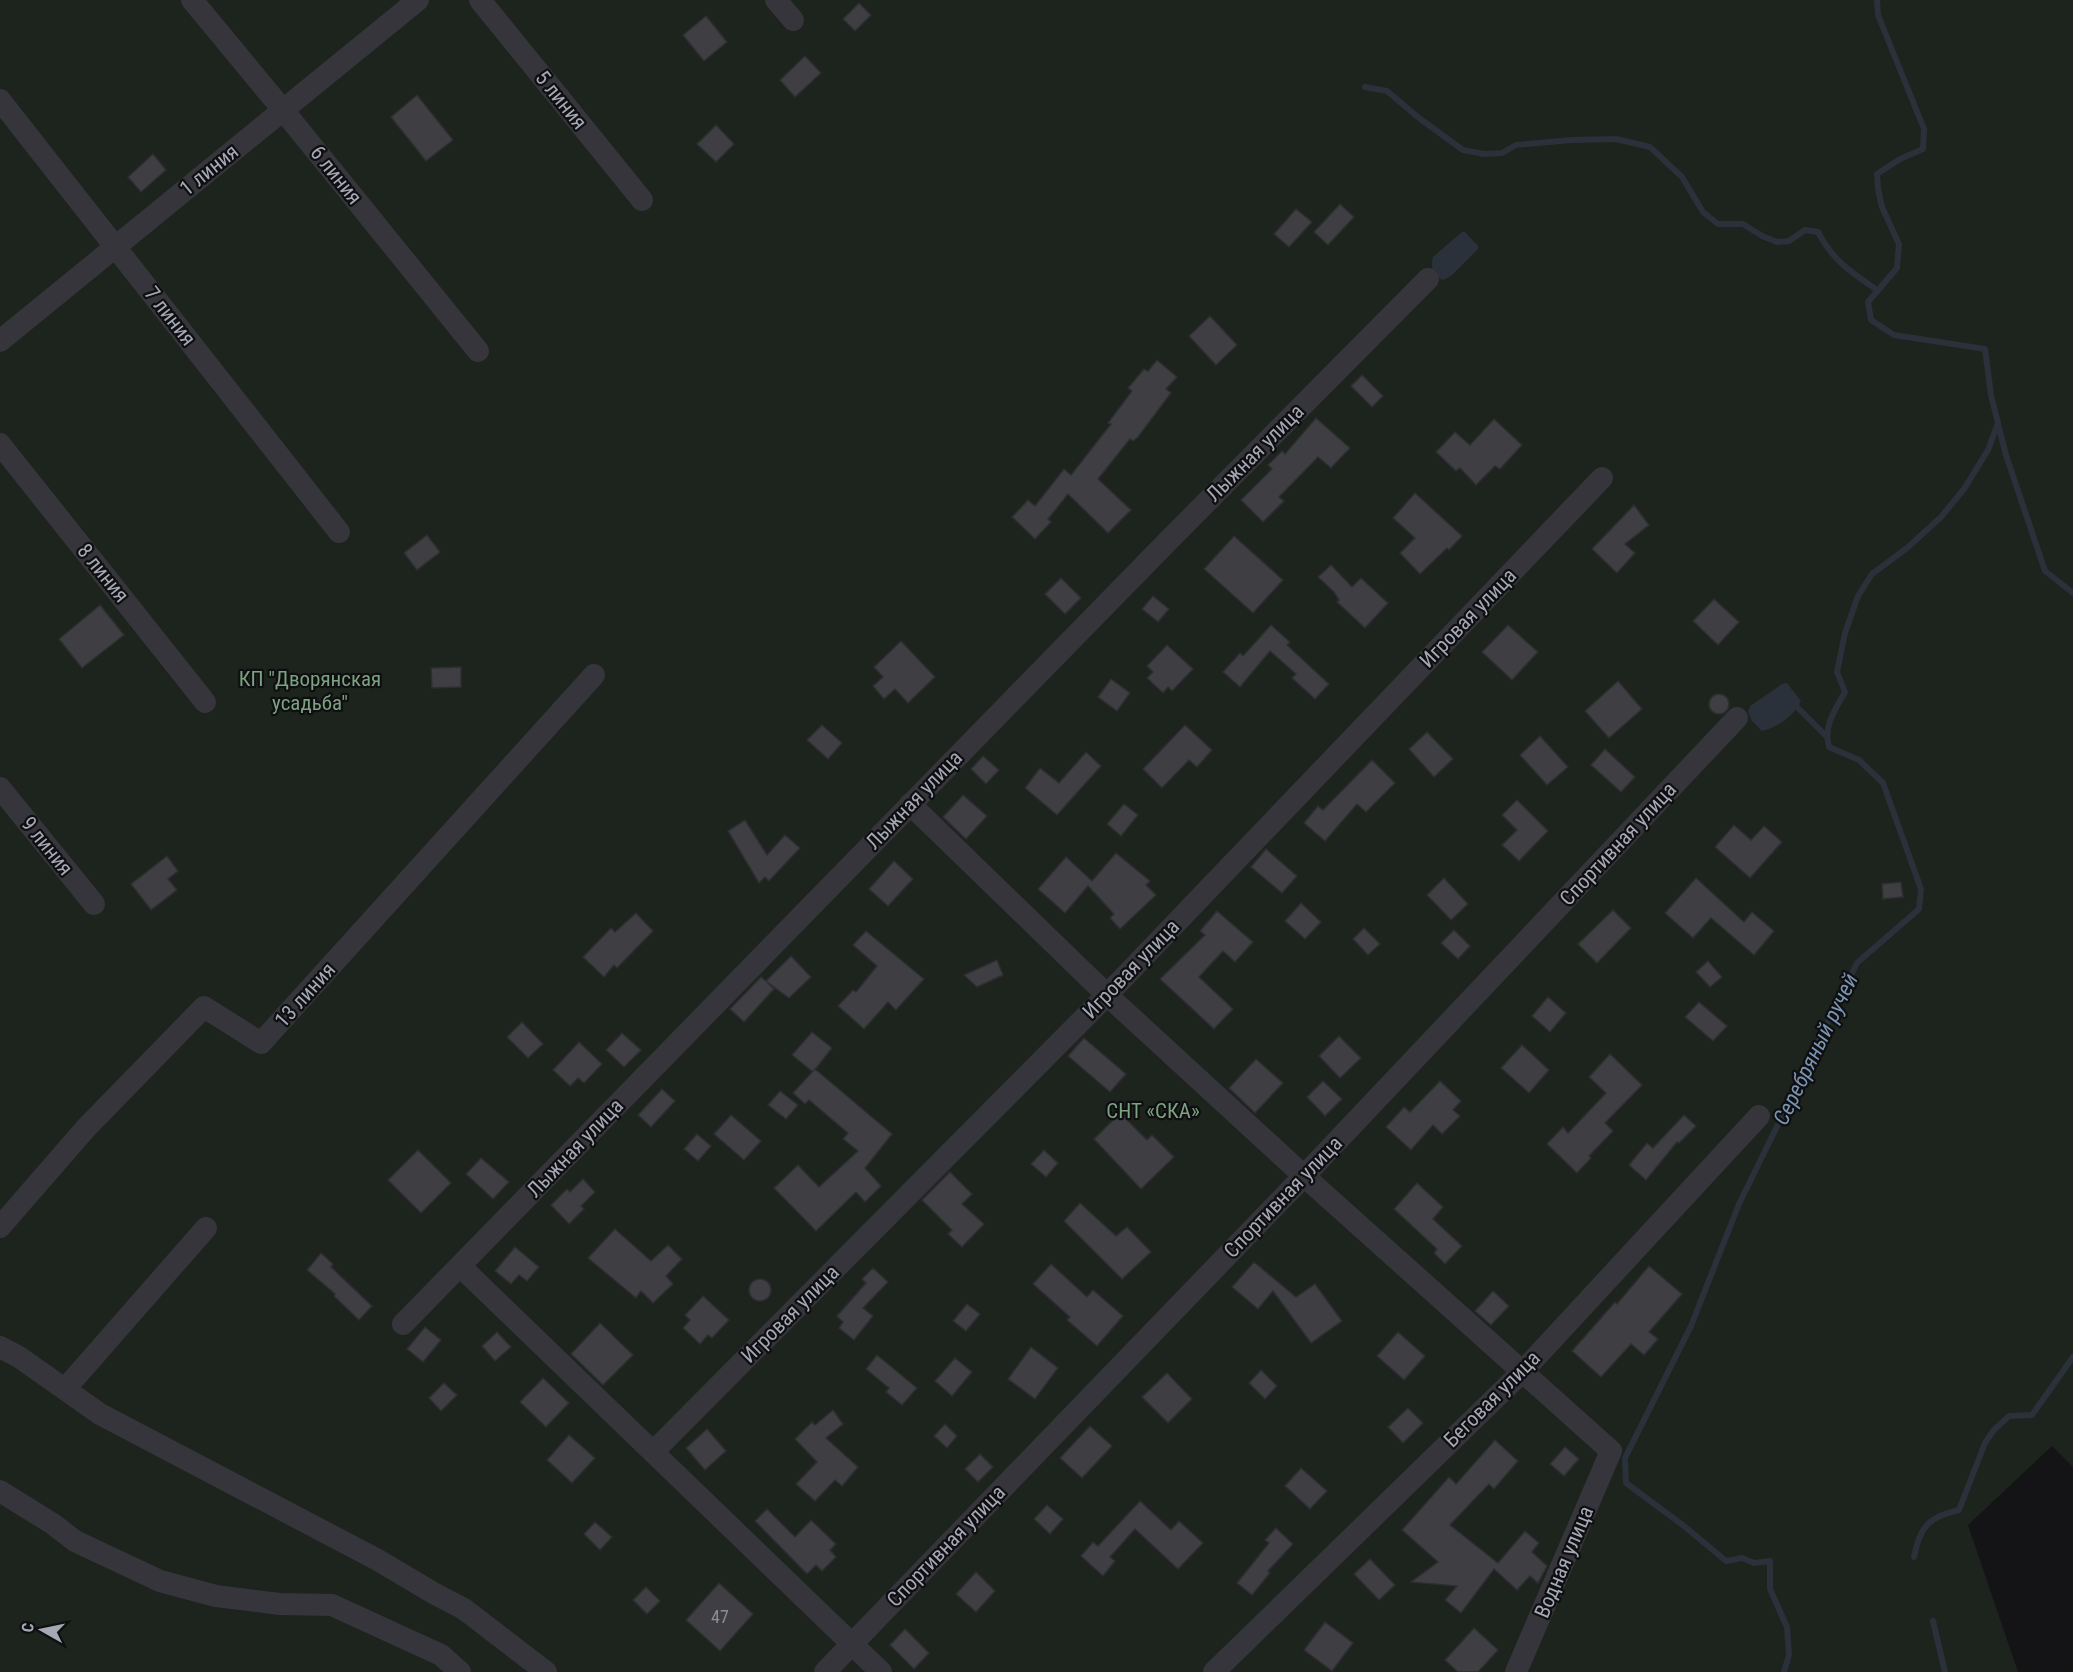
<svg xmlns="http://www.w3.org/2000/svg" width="2073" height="1672" viewBox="0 0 2073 1672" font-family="'Roboto Condensed',sans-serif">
<rect width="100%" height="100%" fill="#141416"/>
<!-- green -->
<path fill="#1c241d" d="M0,0H2073V1467L2052,1446L1968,1525L2018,1672H0Z"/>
<!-- water -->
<g fill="#2a313a">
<path d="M1462,232H1465L1478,246V249L1451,276L1443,280C1433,276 1430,267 1433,257Z"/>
<path d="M1787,683L1801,701C1795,715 1777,728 1762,731L1752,721L1748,712L1750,706L1782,684Z"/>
</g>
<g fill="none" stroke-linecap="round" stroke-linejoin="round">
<!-- stream -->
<g stroke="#2a313a" stroke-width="6">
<path d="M1365,87L1387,91L1419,118L1463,150L1484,154L1502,153L1516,145L1572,140L1616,139L1650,147L1682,177L1703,212L1718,224H1743L1762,236L1777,242L1789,241L1805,230L1818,232C1833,261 1851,272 1877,290"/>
<path d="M1998,424L2006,455L2045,571L2073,593"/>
<path d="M1798,708L1826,736"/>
<path d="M1914,1557C1920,1526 1929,1517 1959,1510L1985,1443L1993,1431L2009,1416L2032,1415L2073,1357"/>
<path d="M1933,1621L1945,1672"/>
<path d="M1784,1672L1789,1655L1787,1627L1770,1589V1561L1754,1563L1742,1558L1726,1561L1684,1526L1626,1483L1625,1458L1691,1326L1739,1204L1857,963L1919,909L1921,889L1883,783L1859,760L1829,747C1823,726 1835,710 1845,692L1837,672L1845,633L1858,596L1872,574L1907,548L1941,517L1964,489L1988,450L1998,423L1991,395L1985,349L1894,335L1871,320L1868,302L1897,268L1899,244L1882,207L1878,189L1877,174L1900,159L1923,149L1924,129L1878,15L1877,0"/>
</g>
</g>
<!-- building -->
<g fill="#3e3e43" stroke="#2e2e32" stroke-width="1.5">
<path d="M859,3L871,15L855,31L843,19Z"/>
<path d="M706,16L727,42L704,61L683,35Z"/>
<path d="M805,56L821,73L795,97L780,80Z"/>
<path d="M417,95L453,140L426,161L391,117Z"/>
<path d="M716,125L734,144L716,162L697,144Z"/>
<path d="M153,154L166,170L141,192L128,177Z"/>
<path d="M1340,204L1354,217L1328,245L1314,232Z"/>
<path d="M1296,209L1312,222L1289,247L1274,234Z"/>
<path d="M1210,316L1237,345L1216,365L1189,336Z"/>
<path d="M1157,360L1177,377L1166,389L1171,393L1138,437L1133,441L1130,439L1098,479L1131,510L1108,533L1068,494L1048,519L1051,522L1035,539L1012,517L1028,500L1035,506L1064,469L1071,475L1111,424L1108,423L1132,391L1128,388L1144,369L1148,371Z"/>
<path d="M1362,375L1383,396L1372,407L1351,386Z"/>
<path d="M1316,418L1350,448L1331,468L1318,457L1279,497L1284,501L1263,522L1241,500L1272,469L1268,465L1282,451L1285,454Z"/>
<path d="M1494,419L1522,445L1500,469L1495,466L1476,485L1460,468L1456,471L1436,452L1455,432L1470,445Z"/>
<path d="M1415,493L1462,536L1449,550L1447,548L1420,574L1400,553L1415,538L1393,518Z"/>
<path d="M1634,505L1649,525L1625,544L1635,553L1617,573L1592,549Z"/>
<path d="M427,535L440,552L417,570L404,553Z"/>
<path d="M1234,536L1283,580L1253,613L1204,569Z"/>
<path d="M1331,565L1352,587L1361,578L1388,603L1365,628L1337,602L1339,600L1334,592L1318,577Z"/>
<path d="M1061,578L1081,598L1065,614L1045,594Z"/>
<path d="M1153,596L1169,609L1158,622L1142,609Z"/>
<path d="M1714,599L1739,622L1718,645L1693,621Z"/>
<path d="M100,605L124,635L82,668L59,639Z"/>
<path d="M1271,625L1290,642L1287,645L1329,684L1315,699L1292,678L1296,674L1270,651L1240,687L1223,672L1240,653L1243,656Z"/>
<path d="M1508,625L1538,652L1512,680L1482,652Z"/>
<path d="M901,641L935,677L908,703L895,689L884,699L873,686L883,677L874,667Z"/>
<path d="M1167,645L1193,669L1172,691L1168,687L1163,693L1147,678L1153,672L1147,666Z"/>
<path d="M461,667V687L432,688L431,668Z"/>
<path d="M1111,679L1130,693L1117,711L1098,697Z"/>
<path d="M1618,681L1642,709L1609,738L1585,711Z"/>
<circle cx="1719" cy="704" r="10"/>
<path d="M822,725L842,743L828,759L807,740Z"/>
<path d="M1185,725L1212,750L1197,767L1189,760L1162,788L1143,769Z"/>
<path d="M1427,732L1453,759L1434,777L1409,749Z"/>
<path d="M1540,736L1568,767L1547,785L1520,755Z"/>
<path d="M1605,749L1635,777L1621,792L1591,765Z"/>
<path d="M1086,752L1101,766L1057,815L1025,788L1040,768L1059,783Z"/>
<path d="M983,756L999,770L986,784L971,769Z"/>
<path d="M1372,760L1395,783L1366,812L1357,804L1325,841L1304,823L1318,806L1323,810Z"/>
<path d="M963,795L987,816L966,839L943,817Z"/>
<path d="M1517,800L1548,831L1519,861L1502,845L1517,830L1502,815Z"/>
<path d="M1124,804L1138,815L1121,836L1107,824Z"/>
<path d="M745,820L767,855L785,835L800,848L769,881L765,877L759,883L728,831Z"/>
<path d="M1734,825L1751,840L1764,826L1782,842L1750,878L1715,847Z"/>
<path d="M1266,849L1297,876L1282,893L1251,867Z"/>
<path d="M1116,853L1150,881L1146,885L1156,895L1120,929L1110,918L1114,914L1088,886L1065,913L1038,889L1066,857L1092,881Z"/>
<path d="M167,856L178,871L168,879L177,890L151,910L131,884Z"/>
<path d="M894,861L913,879L888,906L869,889Z"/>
<path d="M1444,878L1468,904L1451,920L1427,895Z"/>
<path d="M1696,878L1744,922L1752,912L1774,931L1754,955L1711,918L1693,938L1665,913Z"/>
<path d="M1901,882L1903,897L1883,899L1882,884Z"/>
<path d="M1301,903L1321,922L1305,939L1285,921Z"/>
<path d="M1613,910L1631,928L1597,963L1578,944Z"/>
<path d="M1217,911L1253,942L1235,962L1223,951L1199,977L1233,1009L1214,1029L1160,979L1205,935L1200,931Z"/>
<path d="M636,913L653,931L617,968L614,965L604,977L583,957L611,928L615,932Z"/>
<path d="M1364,928L1380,944L1368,955L1353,939Z"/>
<path d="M1454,930L1470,946L1458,959L1441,943Z"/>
<path d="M866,931L924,979L896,1010L888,1002L864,1029L838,1006L853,990L856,992L877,966L853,945Z"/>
<path d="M791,956L811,977L789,998L767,982L774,989L744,1022L730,1009L761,977L766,981Z"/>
<path d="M997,960L1003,975L977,987L964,975Z"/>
<path d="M1708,961L1722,977L1710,987L1696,972Z"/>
<path d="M1548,997L1566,1013L1550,1032L1532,1016Z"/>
<path d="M1699,1002L1727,1026L1713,1041L1685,1017Z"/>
<path d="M522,1022L543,1044L528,1058L507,1037Z"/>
<path d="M812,1032L832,1048L813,1072L792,1055Z"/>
<path d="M622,1033L641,1050L624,1067L606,1050Z"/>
<path d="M1339,1036L1361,1058L1340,1078L1319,1056Z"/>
<path d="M1084,1038L1126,1074L1110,1092L1068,1056Z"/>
<path d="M579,1042L602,1064L584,1083L578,1078L570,1086L553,1070Z"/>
<path d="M1522,1045L1549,1070L1529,1093L1501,1068Z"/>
<path d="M1610,1054L1642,1085L1605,1123L1613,1131L1589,1156L1591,1158L1577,1173L1547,1144L1563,1127L1568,1133L1606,1093L1589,1077Z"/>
<path d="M1256,1059L1283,1083L1255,1113L1229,1088Z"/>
<path d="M815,1069L892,1134L865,1168L881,1186L865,1202L856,1192L816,1231L774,1188L798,1165L819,1187L858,1151L843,1139L848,1133L809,1100L805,1104L793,1093Z"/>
<path d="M1323,1081L1342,1099L1325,1116L1307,1097Z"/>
<path d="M1440,1081L1461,1101L1453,1110L1460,1116L1442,1134L1433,1125L1411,1150L1386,1127L1404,1107L1410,1112Z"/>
<path d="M662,1089L675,1101L651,1127L638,1115Z"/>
<path d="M780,1091L798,1105L786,1119L768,1105Z"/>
<path d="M1120,1113L1147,1140L1152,1135L1174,1157L1141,1189L1094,1139Z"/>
<path d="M731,1115L761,1141L744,1160L714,1134Z"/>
<path d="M1684,1115L1696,1126L1679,1143L1677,1142L1646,1180L1629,1165L1647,1143L1653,1148Z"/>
<path d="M697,1134L711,1146L698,1161L684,1149Z"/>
<path d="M418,1150L451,1183L421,1213L388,1180Z"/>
<path d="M1044,1150L1058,1163L1046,1177L1031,1164Z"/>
<path d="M481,1158L509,1182L493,1199L466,1174Z"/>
<path d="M950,1172L972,1194L962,1204L984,1224L962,1247L948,1234L952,1230L922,1200Z"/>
<path d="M583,1179L595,1192L581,1206L584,1209L569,1224L551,1205L567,1189L570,1192Z"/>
<path d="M1417,1183L1443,1207L1433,1219L1462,1246L1445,1264L1434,1253L1437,1249L1394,1209Z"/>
<path d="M1080,1203L1116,1236L1127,1227L1151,1252L1122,1279L1064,1221Z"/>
<path d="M615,1229L651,1261L668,1245L682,1259L666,1276L673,1284L653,1303L641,1291L636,1298L588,1258Z"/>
<path d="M515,1247L539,1267L527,1281L519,1275L511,1284L495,1271Z"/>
<path d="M321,1253L333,1264L331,1267L372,1306L359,1320L334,1296L335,1294L307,1270Z"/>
<path d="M1254,1262L1296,1297L1315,1284L1342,1321L1311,1343L1273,1291L1258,1309L1232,1287Z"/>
<path d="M1051,1264L1087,1297L1093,1290L1123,1316L1097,1346L1067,1320L1070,1317L1033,1284Z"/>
<path d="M1649,1266L1682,1294L1649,1332L1658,1339L1644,1355L1631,1344L1601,1377L1572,1351L1615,1302L1617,1304Z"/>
<path d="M873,1268L888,1282L863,1308L873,1316L854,1340L839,1328L843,1322L837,1316L866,1283L862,1279Z"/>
<circle cx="760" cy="1290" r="11"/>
<path d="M1493,1291L1509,1306L1491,1325L1475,1311Z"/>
<path d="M703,1296L729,1320L712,1338L708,1335L700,1344L683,1328L690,1320L685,1315Z"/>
<path d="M967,1304L980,1314L966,1331L953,1321Z"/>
<path d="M600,1323L633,1355L603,1385L571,1354Z"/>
<path d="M425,1327L441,1340L423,1362L407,1349Z"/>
<path d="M497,1332L511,1347L495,1361L482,1346Z"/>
<path d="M1398,1332L1425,1356L1404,1380L1377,1356Z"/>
<path d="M1031,1347L1058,1368L1035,1399L1008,1379Z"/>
<path d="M877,1355L917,1388L902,1405L886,1392L889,1388L866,1369Z"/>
<path d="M955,1358L972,1372L952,1396L935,1381Z"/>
<path d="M1261,1370L1277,1386L1265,1399L1249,1383Z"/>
<path d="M1167,1373L1192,1399L1168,1423L1142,1397Z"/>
<path d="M543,1378L569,1403L546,1427L520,1402Z"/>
<path d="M444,1383L457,1395L441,1411L429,1398Z"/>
<path d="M1408,1408L1423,1423L1403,1443L1388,1427Z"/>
<path d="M833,1410L843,1424L826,1438L858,1467L842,1486L835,1480L815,1501L796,1484L817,1462L795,1439L812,1422L815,1425Z"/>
<path d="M945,1424L957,1436L947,1448L934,1436Z"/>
<path d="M1090,1426L1112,1446L1082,1478L1060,1458Z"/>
<path d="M707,1429L726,1451L705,1470L686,1448Z"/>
<path d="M569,1435L595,1458L572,1483L547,1460Z"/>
<path d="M1495,1440L1518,1461L1494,1489L1489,1484L1450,1525L1498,1563L1525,1531L1539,1543L1532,1552L1547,1566L1538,1583L1530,1576L1517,1590L1494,1569L1461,1613L1445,1600L1457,1586L1411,1582L1438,1562L1402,1530L1449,1477L1456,1484Z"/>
<path d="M1565,1447L1579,1459L1564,1476L1550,1464Z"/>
<path d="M980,1454L993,1467L978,1482L965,1469Z"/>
<path d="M1301,1468L1327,1491L1310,1509L1285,1486Z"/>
<path d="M1140,1501L1171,1530L1179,1521L1203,1543L1178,1569L1135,1529L1110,1557L1115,1561L1103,1576L1081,1556L1093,1542L1098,1546Z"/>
<path d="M1047,1505L1063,1519L1050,1534L1034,1519Z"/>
<path d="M767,1509L795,1537L811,1520L836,1544L830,1550L836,1557L822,1571L816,1565L807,1574L755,1521Z"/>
<path d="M595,1522L612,1537L600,1550L584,1534Z"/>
<path d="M1276,1528L1293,1544L1268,1571L1270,1573L1252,1595L1237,1583L1269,1543L1265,1540Z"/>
<path d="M1370,1559L1395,1585L1379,1600L1354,1574Z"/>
<path d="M976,1572L995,1591L976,1612L956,1594Z"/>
<path d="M719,1583L753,1614L720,1651L686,1620Z"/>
<path d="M646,1587L660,1601L647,1614L633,1600Z"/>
<path d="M1325,1622L1353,1643L1332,1671L1304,1650Z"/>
<path d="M1474,1628L1498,1650L1478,1672H1458L1445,1660Z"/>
<path d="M905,1629L929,1653L914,1669L890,1645Z"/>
</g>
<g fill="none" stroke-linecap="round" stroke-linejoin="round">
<!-- street -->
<g stroke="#35353b" stroke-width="22">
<path d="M192,0L283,110L478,351"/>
<path d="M480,0L642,200"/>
<path d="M776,0L793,20"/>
<path d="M0,100L339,532"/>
<path d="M0,341L418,0"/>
<path d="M0,444L205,702"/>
<path d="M0,788L94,904"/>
<path d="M910,804L1107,995L1304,1176L1611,1451L1516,1672"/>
<path d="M0,1227L86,1128L204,1007L261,1043L594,675"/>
<path d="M460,1266L881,1672"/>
<path d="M403,1324L1170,539L1428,279"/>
<path d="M0,1347L19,1357L100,1414L376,1559L437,1595L464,1609L546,1672"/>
<path d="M65,1389L206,1228"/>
<path d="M653,1452L1107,995L1602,478"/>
<path d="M0,1491L53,1524L75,1541L160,1581L216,1596L280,1604L332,1605L441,1655L460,1672"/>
<path d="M825,1672L1304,1176L1737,718"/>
<path d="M1214,1672L1522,1372L1759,1116"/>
</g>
</g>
<g text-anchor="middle" stroke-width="4.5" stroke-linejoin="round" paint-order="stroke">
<!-- number labels -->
<g font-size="18" fill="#8b8e99">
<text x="720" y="1623">47</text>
</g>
<!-- street labels -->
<g font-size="21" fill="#a5a9b6" stroke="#0f0f11">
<text transform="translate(561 100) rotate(51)" y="7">5 линия</text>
<text transform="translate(209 170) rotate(-39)" y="7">1 линия</text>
<text transform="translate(336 175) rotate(51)" y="7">6 линия</text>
<text transform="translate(170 316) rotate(52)" y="7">7 линия</text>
<text transform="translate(1255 453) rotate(-45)" y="7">Лыжная улица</text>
<text transform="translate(103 573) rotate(51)" y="7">8 линия</text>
<text transform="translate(1468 618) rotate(-46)" y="7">Игровая улица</text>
<text transform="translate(914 800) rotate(-46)" y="7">Лыжная улица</text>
<text transform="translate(1618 844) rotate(-47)" y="7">Спортивная улица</text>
<text transform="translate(47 846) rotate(51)" y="7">9 линия</text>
<text transform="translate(1131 969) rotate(-46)" y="7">Игровая улица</text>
<text transform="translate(305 995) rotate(-48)" y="7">13 линия</text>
<text transform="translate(575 1148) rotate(-46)" y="7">Лыжная улица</text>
<text transform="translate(1283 1197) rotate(-46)" y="7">Спортивная улица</text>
<text transform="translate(790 1314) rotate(-45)" y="7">Игровая улица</text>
<text transform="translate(1492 1399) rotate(-45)" y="7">Беговая улица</text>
<text transform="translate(946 1546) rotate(-46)" y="7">Спортивная улица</text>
<text transform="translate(1564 1562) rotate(-67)" y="7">Водная улица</text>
</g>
<!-- park labels -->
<g font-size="21" fill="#7ca281" stroke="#0f0f11">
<text x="310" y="686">КП "Дворянская<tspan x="310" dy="24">усадьба"</tspan></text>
<text x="1153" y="1118">СНТ «СКА»</text>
</g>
<!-- water labels -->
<g font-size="22" font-style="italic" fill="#7b94b2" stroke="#0f0f11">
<text transform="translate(1815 1049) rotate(-64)" y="8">Серебряный ручей</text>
</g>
</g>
<!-- north arrow -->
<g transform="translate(42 1630) rotate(279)" stroke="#0f0f11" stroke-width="4.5" paint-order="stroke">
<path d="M0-4.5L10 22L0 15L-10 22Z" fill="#a5a9b6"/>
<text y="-9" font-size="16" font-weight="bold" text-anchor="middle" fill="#a5a9b6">С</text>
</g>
</svg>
